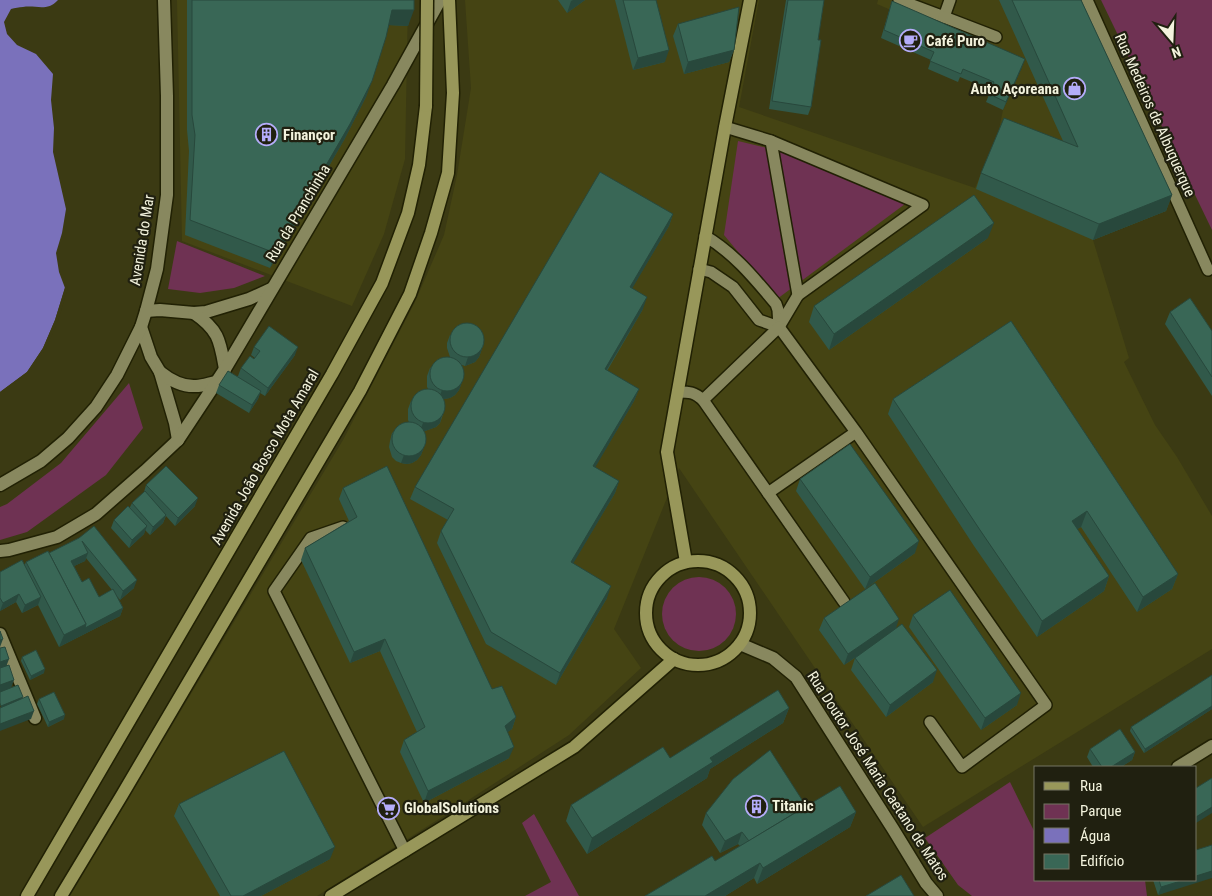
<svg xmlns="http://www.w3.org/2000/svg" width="1212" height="896" viewBox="0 0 1212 896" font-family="'Roboto Condensed',sans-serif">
<rect width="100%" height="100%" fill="#3b3a13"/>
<!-- built -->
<g fill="#454413">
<path d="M177,0H408L405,159L384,234L352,306L182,241Z"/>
<path d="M465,0H759L739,107L975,188L998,134L1003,110L1022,67L877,4L878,0H1069L1166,211L1093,240L1129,358L1124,362L1155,425L1177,457L1212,516V649L923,827L679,468L614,629L641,668L569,735L450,812L317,896H70L343,440L415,302L444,235L457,175L471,88Z"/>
</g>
<!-- green -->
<g fill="#6f3253">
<path d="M1101,0H1212V230Z"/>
<path d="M738,141L780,151L905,204L777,299L724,235Z"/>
<path d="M177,241L265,276L234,288L200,293L168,289Z"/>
<path d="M129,383L143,428L106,475L27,532L0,540V507L7,504L61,463Z"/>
<circle cx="699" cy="614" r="37"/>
<path d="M1010,782L1036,835V880H1145L1147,896H972L958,885L925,838Z"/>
<path d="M534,814L579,896H525L551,882L522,823Z"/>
</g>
<!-- water -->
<path fill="#7a71bb" d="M0,0H58C47,12 37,5 23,7C19,7 15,8 11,9L4,22L7,34L17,45L36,54L53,74L51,100L54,128L53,152L66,209L62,233L56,253L59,272L65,288L55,320L43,348L27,372L0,392Z"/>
<!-- pier -->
<path fill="#3b3a13" d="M66,284L68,288L58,321L46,349L29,373L0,394V392L27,372L43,348L55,320Z"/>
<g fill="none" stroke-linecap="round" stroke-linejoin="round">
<defs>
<g id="service">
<path d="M899,0L944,17L950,0"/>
<path d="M1087,0L1208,270"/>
<path d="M944,17L996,37"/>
<path d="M725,127L771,141"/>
<path d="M771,141L923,205L798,295Z"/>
<path d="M705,236C734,253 755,279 776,304L778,310L779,327"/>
<path d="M699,269L711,272L733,287L759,320L779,327"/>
<path d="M779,327L798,295"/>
<path d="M678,392C690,392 694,392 703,400"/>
<path d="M856,432L768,493L703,400L779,327L856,432L1046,705L962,767L930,722"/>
<path d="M768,493L844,602"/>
<path d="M343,527L311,538L274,591L405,851"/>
</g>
<g id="minor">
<path d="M146,311L160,310L194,313L206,312L249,299L271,289"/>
<path d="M194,313C219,330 220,341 225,369"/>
<path d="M141,327L151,357L160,372L175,423L178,440"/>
<path d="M160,372C170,380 182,387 196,386C203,386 210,383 216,382"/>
<path d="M0,485L41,461L68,438L96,407L117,375L141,327L146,311L157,269L167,195V96L164,0"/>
<path d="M0,551L9,550L57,537L96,514L145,471L178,440L225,369L393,85L440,0"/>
<path d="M0,634L35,718"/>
<path d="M740,644L773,658L796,677L893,829L926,883L937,896"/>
<path d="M1178,767L1212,746"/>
</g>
<g id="secondary">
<circle cx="698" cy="613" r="52"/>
<path d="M686,562L667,452L725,127L750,0"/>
<path d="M27,896L332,374L382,283L408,213L419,165L426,106"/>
<path d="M61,896L122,795L360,391L410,294L431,233L448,173L453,93L449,0"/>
<path d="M331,896L574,747L674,659"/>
</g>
</defs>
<!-- service casing -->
<use href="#service" stroke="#212104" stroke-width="14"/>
<!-- minor casing -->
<use href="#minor" stroke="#212104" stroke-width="15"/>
<!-- secondary casing -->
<use href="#secondary" stroke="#212104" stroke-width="15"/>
<!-- service -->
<use href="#service" stroke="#88885f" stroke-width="11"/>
<!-- minor -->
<use href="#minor" stroke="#88885f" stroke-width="12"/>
<!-- secondary -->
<use href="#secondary" stroke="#98975a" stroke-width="12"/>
<defs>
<path id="secondary-bridge" d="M426,106L427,0"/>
</defs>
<!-- secondary-bridge casing -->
<use href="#secondary-bridge" stroke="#212104" stroke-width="15" stroke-linecap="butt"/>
<!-- secondary-bridge -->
<use href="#secondary-bridge" stroke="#98975a" stroke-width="12"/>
</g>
<!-- wall -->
<g fill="#31594a" fill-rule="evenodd">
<path d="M187,0H414L408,26L389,25L366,97L344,140L270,268L185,235L189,151L187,130Z"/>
<path d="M558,0H585L567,13Z"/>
<path d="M615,0H656L665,62L633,70Z"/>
<path d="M786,0H824L818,40L811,107L808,115L769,109Z"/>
<path d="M999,0H1081L1172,195L1166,211L1093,240L976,189L981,173L1063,141Z"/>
<path d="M892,1L1022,67L1003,110L986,102L991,90L960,77L958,82L928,69L931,60L881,38Z"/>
<path d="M678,24L734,50L729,62L684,74L673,36Z"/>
<path d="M673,214L669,226L632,288L643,309L607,371L639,389L634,401L595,467L619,481L615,493L573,563L607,598L556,685L486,644L437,543L441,531L448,520L410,499L415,487Z"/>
<path d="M988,238L829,350L809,322L814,306Z"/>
<path d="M1170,312L1212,331V396L1165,324Z"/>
<path d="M1011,321L1178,574L1172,589L1137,612L1081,527L1077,529L1109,576L1104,591L1037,637L974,546L888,414L893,399Z"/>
<path d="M450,335L484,343L479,357L475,362L465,366L462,365L464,376L459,390L455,395L450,398L443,399L445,409L440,423L436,427L425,431H424L426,442L421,455L417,460L412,463L407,464L401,463L396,461L392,457L389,447L390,441L392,433L409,422L408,420V409L411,401L429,390L427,387V376L430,368L450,357L447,348V343Z"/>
<path d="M254,347L295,355L265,396L260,393L258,399L249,413L216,393L219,385L238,376L241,368L254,359L255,358L251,355Z"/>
<path d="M800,479L915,553L865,589L796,491Z"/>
<path d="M146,485L195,506L175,526L166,516L163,523L150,535L145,530L144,534L129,548L111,528L114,520L130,507L132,503L144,492Z"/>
<path d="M343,488L492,689L516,717L512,729L507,732L509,758L424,803L400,752L404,740L417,732L380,651L350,663L301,560L305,548L349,521L339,499Z"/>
<path d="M79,538L134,588L120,600L117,596L123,608L120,616L59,647L38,605L22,613L16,602L0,611V572L24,566L26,562L49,553ZM86,558L112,590L99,597L82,582L74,566L85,561Z"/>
<path d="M913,615L1017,705L981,730L909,627Z"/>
<path d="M824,618L896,628L933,682L886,717L851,670L855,658L864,652L844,665L819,630Z"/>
<path d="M22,657L44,673L30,680L21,661Z"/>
<path d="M1212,675V709L1144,753L1130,731L1131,727Z"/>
<path d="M39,699L64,719L48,727L37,704Z"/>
<path d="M789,708L783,723L710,769L707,778L587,854L566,821L571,805L670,758Z"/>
<path d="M1090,749L1135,752L1132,760L1121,767H1093L1087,757Z"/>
<path d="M179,804L330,859L261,896H220L174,816Z"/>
<path d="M806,806L856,812L850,827L757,884L754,878L725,896H645L715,861L740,846L738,844L720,853L702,825L706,813Z"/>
<path d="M1153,880H1196L1158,895Z"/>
</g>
<!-- shaded-wall -->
<g fill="#28483c">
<path d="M573,0H585L567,13L571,1Z"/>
<path d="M392,10H414L408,26L386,25Z"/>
<path d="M669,50L665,62L633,70L638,58Z"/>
<path d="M734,50L729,62L684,74L688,62Z"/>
<path d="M1025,59L1022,67L1003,110L1006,102Z"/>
<path d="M372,81L366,97L344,140L270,268L275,253Z"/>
<path d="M1172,195L1166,211L1093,240L1099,224Z"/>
<path d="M673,214L669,226L626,299L630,287Z"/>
<path d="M994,223L988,238L829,350L834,334Z"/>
<path d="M647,297L643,309L600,381L605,369Z"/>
<path d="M298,347L295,355L265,396L268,388Z"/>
<path d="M482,349L479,357L475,362L465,366L468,357Z"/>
<path d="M462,382L459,390L455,395L450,398L444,399L439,398L442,390Z"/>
<path d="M639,389L634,401L589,478L593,466Z"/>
<path d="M261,391L258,399L249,413L252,405Z"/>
<path d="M442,415L440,423L436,427L425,431H420L423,423Z"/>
<path d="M424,447L421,455L417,460L412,463L407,464L401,463L404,455Z"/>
<path d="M619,481L615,493L567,574L571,562Z"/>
<path d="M198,498L195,506L175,526L178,518Z"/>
<path d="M1087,511L1081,527L1066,536L1072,521Z"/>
<path d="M166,515L163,523L150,535L153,527Z"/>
<path d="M147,526L144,534L129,548L132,540Z"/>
<path d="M919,541L915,553L865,589L870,577Z"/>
<path d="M88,553L85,561L68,569L71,561Z"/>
<path d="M1178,574L1172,589L1137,612L1143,597Z"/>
<path d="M1109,576L1104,591L1037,637L1042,621Z"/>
<path d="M137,580L134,588L120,600L123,591Z"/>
<path d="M611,586L607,598L556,685L560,673Z"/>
<path d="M19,594L16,602L0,611L3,603Z"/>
<path d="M41,597L38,605L22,613L25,605Z"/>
<path d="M123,608L120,616L59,647L64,635L86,624Z"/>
<path d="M899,619L895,631L844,665L848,654Z"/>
<path d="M3,639L0,647V640Z"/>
<path d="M385,639L380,651L350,663L354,652Z"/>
<path d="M9,659L6,667L0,669V662Z"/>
<path d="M45,669L44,673L30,680L31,676Z"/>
<path d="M937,670L933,682L886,717L890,705Z"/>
<path d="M14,680L11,688L0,692V685Z"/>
<path d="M1021,693L1017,705L981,730L985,718Z"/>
<path d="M23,697L21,701L0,709L1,706Z"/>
<path d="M1212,706V709L1144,753L1145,749Z"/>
<path d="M789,708L783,723L710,769L707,778L587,854L592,838L710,758Z"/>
<path d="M34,711L31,719L0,731V724Z"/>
<path d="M65,715L64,719L48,727L49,722Z"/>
<path d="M516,717L512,729L500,738L505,726Z"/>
<path d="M514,747L509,758L424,803L428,791Z"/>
<path d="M1135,752L1132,760L1121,767H1111Z"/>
<path d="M1212,807V813L1196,823V817Z"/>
<path d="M856,812L850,827L757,884L763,868Z"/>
<path d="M742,832L738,844L720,853L725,841Z"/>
<path d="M335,847L330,859L261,896H243Z"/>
<path d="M760,863L754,878L725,896H705Z"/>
<path d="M1212,871V878L1158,895L1161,887L1184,880H1196V876Z"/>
</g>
<!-- building -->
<g fill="#396756" stroke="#28483c">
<path d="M192,0H414V10H392L386,37L372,81L350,124L275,253L190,220L195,135L192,115Z"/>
<path d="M623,0H656L669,50L638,58Z"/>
<path d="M788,0H824L818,40H821L811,107L772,101Z"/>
<path d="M1012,0H1081L1172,195L1099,224L981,173L1004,118L1078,147Z"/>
<path d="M892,1L1025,59L1006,102L989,94L994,82L963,69L961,74L930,61L934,52L884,30Z"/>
<path d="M739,7L734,50L688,62L678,24Z"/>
<path d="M600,172L673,214L630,287L647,297L605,369L639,389L593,466L619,481L571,562L611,586L560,673L491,632L441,531L454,509L415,487Z"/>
<path d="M974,195L994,223L834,334L814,306Z"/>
<path d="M1190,298L1212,331V377L1170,312Z"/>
<path d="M1011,321L1178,574L1143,597L1087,511L1072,521L1109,576L1042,621L980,530L893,399Z"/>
<circle cx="467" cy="340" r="17"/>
<path d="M269,326L298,347L268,388L241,368L250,356L254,359L260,351L254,347Z"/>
<circle cx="447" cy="374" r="17"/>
<path d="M228,371L261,391L252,405L219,385Z"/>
<circle cx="428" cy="406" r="17"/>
<circle cx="409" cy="439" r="17"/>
<path d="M850,444L919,541L870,577L800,479Z"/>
<path d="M166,466L198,498L178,518L146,485Z"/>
<path d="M387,466L492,689L502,686L516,717L505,726L514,747L428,791L404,740L425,727L385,639L354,652L305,548L357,517L343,488Z"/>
<path d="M145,491L166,515L153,527L132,503Z"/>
<path d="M128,506L147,526L132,540L114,520Z"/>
<path d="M94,526L137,580L123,591L82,541L88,553L71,561L82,582L89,578L99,597L113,589L123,608L85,628L86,624L49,553L79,538Z"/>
<path d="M48,551L86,624L64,635L26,562Z"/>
<path d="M22,560L41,597L25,605L19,594L3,603L0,598V572Z"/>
<path d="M875,583L899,619L848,654L824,618Z"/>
<path d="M950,590L1021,693L985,718L913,615Z"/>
<path d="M902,624L937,670L890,705L855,658Z"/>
<path d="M0,631L3,639L0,640Z"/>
<path d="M5,647L9,659L0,662V648Z"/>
<path d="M36,650L45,669L31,676L22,657Z"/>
<path d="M9,665L14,680L0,685V668Z"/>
<path d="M1212,675V706L1145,749L1131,727Z"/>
<path d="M18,685L23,697L1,706L0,703V692Z"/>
<path d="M778,690L789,708L710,758L713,762L592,838L571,805L663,747L670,758Z"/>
<path d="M54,692L65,715L49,722L39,699Z"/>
<path d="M28,696L34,711L0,724V708Z"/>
<path d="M1120,729L1135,752L1111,767H1102L1090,749Z"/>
<path d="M770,750L806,806L749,841L742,832L725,841L706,813L733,779Z"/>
<path d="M284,751L335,847L243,896H231L179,804Z"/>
<path d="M1212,778V807L1196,817V788Z"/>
<path d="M840,786L856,812L763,868L760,863L705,896H645L712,856L715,861Z"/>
<path d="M1212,845V871L1196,876V850Z"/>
<path d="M901,875L914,896H866Z"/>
<path d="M1159,880H1184L1161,887Z"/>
</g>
<!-- icons -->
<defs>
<symbol id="cafe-ring" viewBox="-11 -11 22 22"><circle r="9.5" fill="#202010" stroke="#b4acf9" stroke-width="1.5"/><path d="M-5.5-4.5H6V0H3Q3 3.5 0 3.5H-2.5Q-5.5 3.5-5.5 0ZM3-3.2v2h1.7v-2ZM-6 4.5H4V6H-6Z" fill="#b4acf9"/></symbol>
<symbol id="shop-ring" viewBox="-11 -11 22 22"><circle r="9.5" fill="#202010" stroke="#b4acf9" stroke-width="1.5"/><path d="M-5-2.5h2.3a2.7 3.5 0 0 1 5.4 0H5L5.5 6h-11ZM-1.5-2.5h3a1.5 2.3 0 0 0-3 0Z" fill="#b4acf9"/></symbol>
<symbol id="building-ring" viewBox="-11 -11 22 22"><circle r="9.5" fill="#202010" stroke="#b4acf9" stroke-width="1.5"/><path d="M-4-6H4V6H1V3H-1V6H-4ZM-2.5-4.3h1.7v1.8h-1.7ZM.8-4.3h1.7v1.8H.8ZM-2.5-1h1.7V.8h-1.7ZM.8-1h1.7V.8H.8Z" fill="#b4acf9"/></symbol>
<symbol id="supermarket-ring" viewBox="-11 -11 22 22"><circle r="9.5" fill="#202010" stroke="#b4acf9" stroke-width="1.5"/><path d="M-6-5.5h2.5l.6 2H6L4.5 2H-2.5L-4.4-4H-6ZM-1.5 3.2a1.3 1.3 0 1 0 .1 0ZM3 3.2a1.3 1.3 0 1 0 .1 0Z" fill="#b4acf9"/></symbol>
</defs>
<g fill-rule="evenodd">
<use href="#cafe-ring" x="898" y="28" width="25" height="25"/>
<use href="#shop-ring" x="1062" y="76" width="25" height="25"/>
<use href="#building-ring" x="254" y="122" width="25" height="25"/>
<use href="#building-ring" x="744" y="794" width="25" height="25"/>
<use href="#supermarket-ring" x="376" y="796" width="25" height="25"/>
</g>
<g text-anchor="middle" stroke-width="4.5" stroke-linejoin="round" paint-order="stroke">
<!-- poi labels -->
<g font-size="15" font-weight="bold" fill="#f3f3dd" stroke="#202010" text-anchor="start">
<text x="926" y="46">Café Puro</text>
<text x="1059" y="94" text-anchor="end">Auto Açoreana</text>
<text x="283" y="140">Finançor</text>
<text x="772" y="811">Titanic</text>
<text x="404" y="813">GlobalSolutions</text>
</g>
<!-- street labels -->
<g font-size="15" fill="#f3f3dd" stroke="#202010">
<text transform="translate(1155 115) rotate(66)" y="5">Rua Medeiros de Albuquerque</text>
<text transform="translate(298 213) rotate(-59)" y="5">Rua da Pranchinha</text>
<text transform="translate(142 240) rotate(-81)" y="5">Avenida do Mar</text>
<text transform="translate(265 457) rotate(-60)" y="5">Avenida João Bosco Mota Amaral</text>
<text transform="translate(878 776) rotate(57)" y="5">Rua Doutor José Maria Caetano de Matos</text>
</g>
</g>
<!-- legend -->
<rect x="1034" y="766" width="162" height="115" fill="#202010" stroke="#747462"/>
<rect x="1044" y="782" width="25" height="8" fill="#98975a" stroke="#747462"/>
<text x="1080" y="791" font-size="15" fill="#f3f3dd">Rua</text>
<rect x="1044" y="804" width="25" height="15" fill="#6f3253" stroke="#747462"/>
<text x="1080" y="816" font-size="15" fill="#f3f3dd">Parque</text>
<rect x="1044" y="828" width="25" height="15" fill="#7a71bb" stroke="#747462"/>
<text x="1080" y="841" font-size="15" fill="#f3f3dd">Água</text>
<rect x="1044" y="854" width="25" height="15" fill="#396756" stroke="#747462"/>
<text x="1080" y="866" font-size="15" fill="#f3f3dd">Edifício</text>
<!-- north arrow -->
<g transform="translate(1172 40) rotate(161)" stroke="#202010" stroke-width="4" paint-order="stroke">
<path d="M0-4L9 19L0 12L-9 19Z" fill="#f3f3dd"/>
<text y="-8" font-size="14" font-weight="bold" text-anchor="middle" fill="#f3f3dd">N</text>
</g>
</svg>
